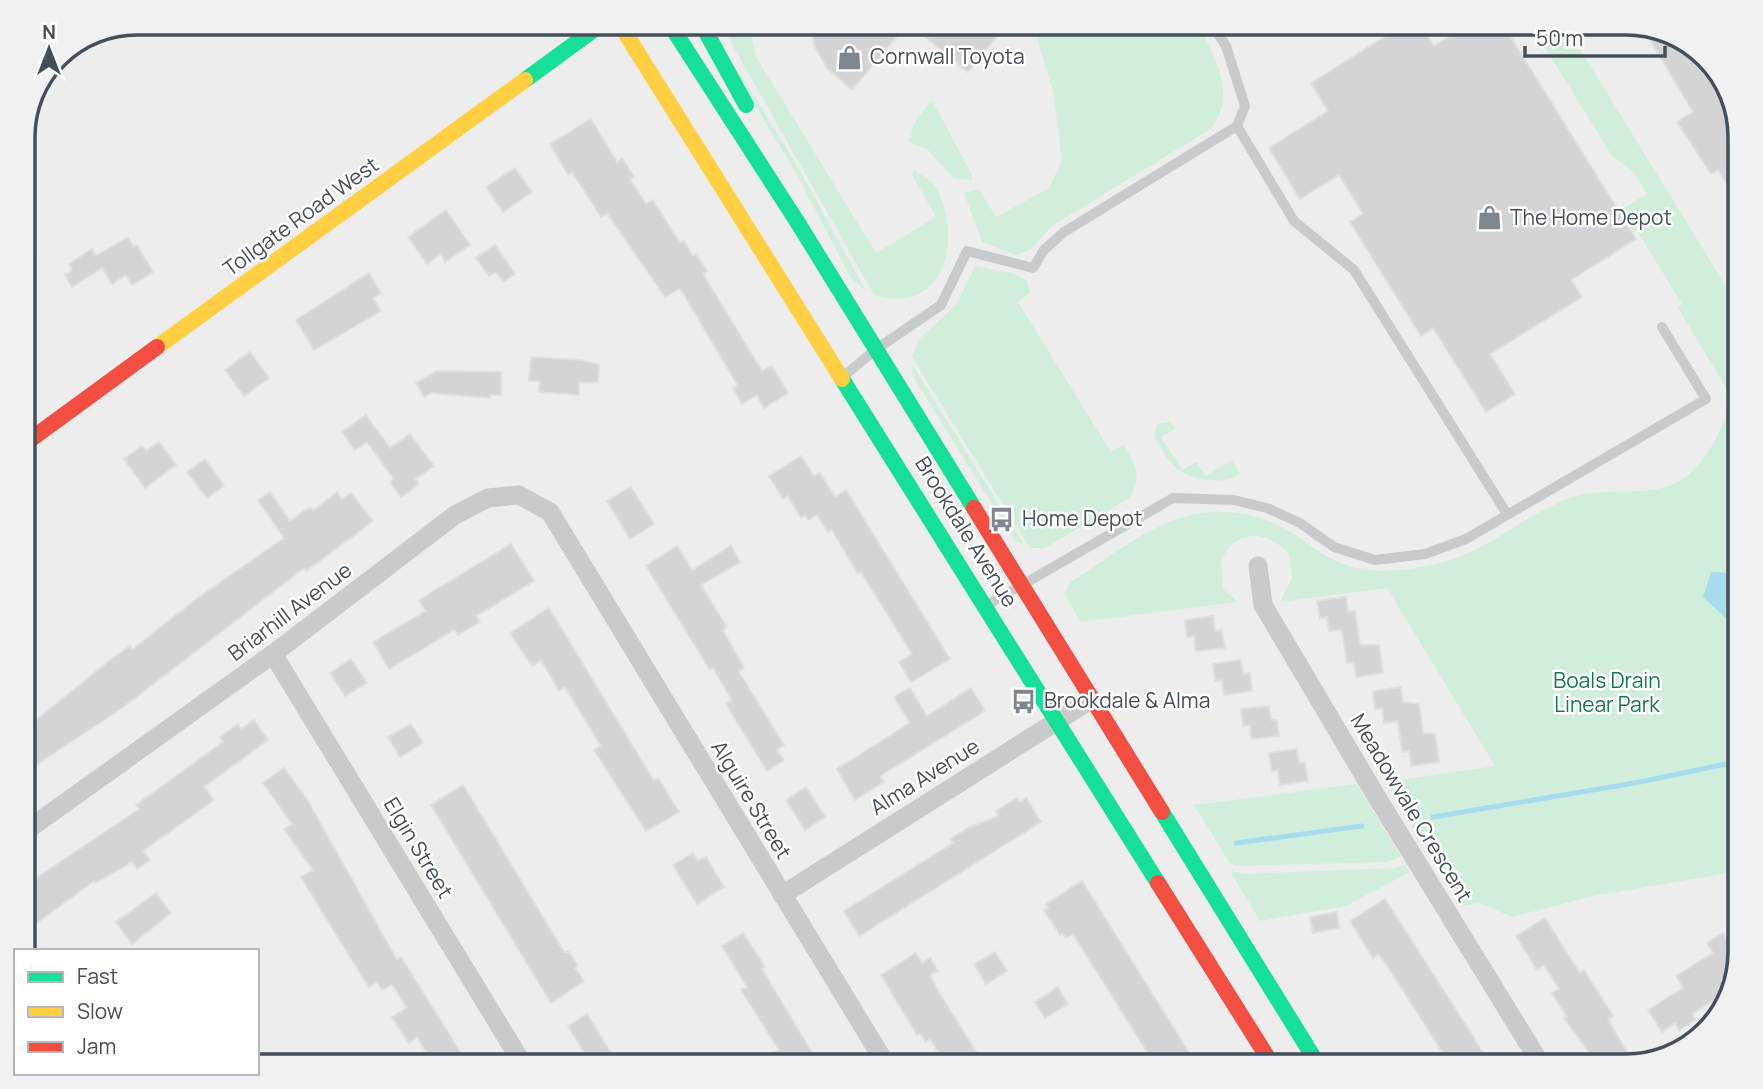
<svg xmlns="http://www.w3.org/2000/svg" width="1763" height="1089" viewBox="0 0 1763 1089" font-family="Manrope,sans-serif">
<rect width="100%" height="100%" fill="#eeeded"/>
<!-- green -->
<g fill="#d1eedc">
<path d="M720,23H749L755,55L876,253L936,217L912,175L914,170C922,176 934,181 938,191C962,243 944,315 874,295Z"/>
<path d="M1032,23H1196C1215,54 1239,98 1209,130L1052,226L1030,250L1016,255L982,242L964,193L979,189L996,217L1049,188L1062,160L1053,91Z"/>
<path d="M1530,23H1564L1740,309V871L1593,896L1512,917L1480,903L1462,906L1385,782L1495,766L1387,588L1280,602L1292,578L1289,554C1268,530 1235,528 1221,561L1223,589L1238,602L1081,622L1064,593L1072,581C1112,556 1155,519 1203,513C1228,510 1258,514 1281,526C1313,544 1331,567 1370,570C1402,573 1444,565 1473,551C1509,533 1538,508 1576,496C1609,486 1651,499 1681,480C1706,464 1726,425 1731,396L1678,308L1682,304L1637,231L1633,233L1619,211L1647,194L1633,171L1612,156Z"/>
<path d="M735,73L741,75L798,167L866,291L851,278L795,171Z"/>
<path d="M932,100L972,175V180L954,179L928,150L909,142L915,121Z"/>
<path d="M975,266L1015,274L1027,281L1030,293L1018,302L1111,452L1124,445C1136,465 1143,477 1129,498L1045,548H1030L912,357L919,339L956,305Z"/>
<path d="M912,364L1024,545L1015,541L912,375Z"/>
<path d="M1169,422L1176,428L1161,437L1182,470L1196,462L1206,476L1232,460L1240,474C1228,481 1222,481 1208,480C1178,477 1168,462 1154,436L1157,424Z"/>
<path d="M1357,784L1401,857L1387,862L1235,866L1229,862L1194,805Z"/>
<path d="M1405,865L1410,872L1346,906L1260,921L1230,871L1245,874L1395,868Z"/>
</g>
<!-- water -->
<path fill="#a6dceb" d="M1711,572L1740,573V619L1728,620L1703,597Z"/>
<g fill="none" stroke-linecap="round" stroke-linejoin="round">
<!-- stream -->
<g stroke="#a6dceb" stroke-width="5">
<path d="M1433,817L1640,782L1740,761"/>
<path d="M1236,843L1362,826"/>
</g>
</g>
<!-- building -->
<g fill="#d4d4d6" stroke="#dfdfe0" stroke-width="2">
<path d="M810,23H908L852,90L827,68L814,45Z"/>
<path d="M908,23H1008L968,72Z"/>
<path d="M1407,23H1419L1434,46L1472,23H1502L1636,239L1571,280L1582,297L1490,354L1515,394L1486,412L1433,328L1421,336L1350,222L1363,214L1339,175L1300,199L1269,148L1328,111L1311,83Z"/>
<path d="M1643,28L1689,42L1725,79L1740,130V204L1718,170L1711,174L1677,122L1693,112Z"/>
<path d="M591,119L617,162L622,158L634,177L630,179L646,204L653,200L680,243L684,241L693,256L696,254L707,271L703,274L762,371L772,366L788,393L764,408L757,395L742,404L733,388L738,386L680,288L665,297L607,213L601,217L572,172L568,175L550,144Z"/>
<path d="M515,168L532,192L503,212L486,187Z"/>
<path d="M446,210L470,245L445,262L441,254L427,264L408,237Z"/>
<path d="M128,237L134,247L137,245L153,272L132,285L126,275L112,284L102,268L72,287L65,275L72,270L69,264L92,249L96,256Z"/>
<path d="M495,245L515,274L503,282L496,272L489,276L476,258Z"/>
<path d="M369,273L381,293L373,298L381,311L314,350L296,320Z"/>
<path d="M250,352L269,378L244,396L225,370Z"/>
<path d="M531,357L581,360L599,365L598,382L579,383V395L539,392L540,381H529Z"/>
<path d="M437,371L501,372V395H490V398L431,393L424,397L416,383Z"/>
<path d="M366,415L390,448L410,434L434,466L415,479L419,484L401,497L390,482L394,479L367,442L355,450L342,432Z"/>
<path d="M159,442L176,465L145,488L124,459L142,446L146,451Z"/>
<path d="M801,456L814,476L820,473L835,497L846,490L950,659L911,682L899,662L912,654L861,572L858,574L832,530L828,532L817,515L808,520L805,515L801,518L788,496L783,499L769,476Z"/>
<path d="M205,459L224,486L207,498L187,472Z"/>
<path d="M631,487L654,524L630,539L607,501Z"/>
<path d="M270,492L290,521L310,507L313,511L337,492L342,499L351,493L373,521L306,571L304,568L122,708L30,769L23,759V731L110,660L130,646L133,649L199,597L284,538L258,500Z"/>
<path d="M511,544L534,581L476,616L480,622L458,635L454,630L389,669L373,642L426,611L419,600Z"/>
<path d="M677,546L692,570L731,546L740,562L701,585L726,626L723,631L744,667L739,672L784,745L777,750L784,760L767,771L726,704L732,700L713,668L710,670L646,566Z"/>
<path d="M1346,597L1348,612L1355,611L1360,645H1379L1383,673L1356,677L1354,663H1347L1342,630L1329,631L1327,617L1320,618L1317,601Z"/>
<path d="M549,608L654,781L658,778L679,812L646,831L594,750L601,746L565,687L559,691L541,660L532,666L510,633Z"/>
<path d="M1213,616L1215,631L1222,630L1225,648L1196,651L1194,636L1187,637L1185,620Z"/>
<path d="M351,659L367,683L345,696L330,673Z"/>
<path d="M1241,660L1243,674L1250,673L1252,691L1224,695L1222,680L1215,681L1213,664Z"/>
<path d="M1401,687L1403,702L1419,704L1423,733L1435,734L1439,762L1411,766L1409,751L1402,752L1398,721L1384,723L1382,708L1375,709L1373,691Z"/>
<path d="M910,688L927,716L971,688L985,711L880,776L884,782L855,800L837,769L910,723L894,697Z"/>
<path d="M1269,706L1271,720H1277L1279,736L1251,739L1250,725L1243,726L1241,709Z"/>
<path d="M254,720L268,740L204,787L214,800L143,851L150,860L137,869L132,862L95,883L94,881L23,933V906L29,901L23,887L139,809L136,805L223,742L220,737L238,724L241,729Z"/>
<path d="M411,724L423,743L400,757L388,737Z"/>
<path d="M1297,749L1299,764L1305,763L1308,781L1280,785L1278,770L1271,771L1269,753Z"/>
<path d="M284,768L308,801L397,960L401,957L469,1066H435L417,1037L409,1043L392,1017L407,1008L392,984L382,990L377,982L369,987L337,936L301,877L313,870L284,829L292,824L263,783Z"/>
<path d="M463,785L564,952H569L578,966L575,968L584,981L551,1003L431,805Z"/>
<path d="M806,787L825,817L805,830L786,800Z"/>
<path d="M1017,798L1020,802L1026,798L1041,822L859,936L844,911L953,843L950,839L970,827L999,816L996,811Z"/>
<path d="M693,853L698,861L706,857L724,887L697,904L673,865Z"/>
<path d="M1082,881L1193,1059L1195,1066H1156L1073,934L1066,938L1063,933L1060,935L1044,910L1048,908L1046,904Z"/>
<path d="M156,893L171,913L132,944L116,922Z"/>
<path d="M1385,899L1474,1038L1490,1066H1451L1385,962L1378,954L1373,958L1350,921Z"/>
<path d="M1337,912L1339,928L1313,933L1310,917Z"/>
<path d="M1545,918L1572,961L1580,973L1584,970L1613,1016L1608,1019L1634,1064L1599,1066L1564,1018L1567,1017L1552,993L1559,989L1544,965L1537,970L1516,936Z"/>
<path d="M743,933L765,967L762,969L820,1066H775L769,1056L779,1050L741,990L747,987L722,946Z"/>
<path d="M1723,933L1729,943L1740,936V953L1734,971L1721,980L1728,992L1692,1014L1695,1020L1679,1030L1675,1023L1662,1032L1648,1010L1683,988L1676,976L1713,953L1707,943Z"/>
<path d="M995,952L1007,971L986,984L974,964Z"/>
<path d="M916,953L922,963L930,958L938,971L930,975L935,986L985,1066H947L930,1039L926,1042L920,1033L917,1035L881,975Z"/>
<path d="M1058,987L1068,1004L1045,1018L1035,1002Z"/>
<path d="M587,1014L619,1066H592L568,1026Z"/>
</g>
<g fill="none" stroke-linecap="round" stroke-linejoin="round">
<!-- lane -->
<g stroke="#c8cacc" stroke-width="10">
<path d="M1237,126L1294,221L1354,270L1507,514"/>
<path d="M844,376L875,350L941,305L967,251L1033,268L1044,250L1064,232L1237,126L1245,106L1226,46L1211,23"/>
<path d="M989,604L1173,498L1234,500L1267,508L1300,523L1334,547L1375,560L1425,554L1466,539L1706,399L1662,327"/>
</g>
<!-- street -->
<g stroke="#c8cacc" stroke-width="19">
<path d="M1258,566L1263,605L1378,799L1542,1066"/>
<path d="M273,654L524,1066"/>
<path d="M23,833L273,654L455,515L488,498L519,495L550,512L887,1066"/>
<path d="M782,895L1092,699"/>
</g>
<!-- fast -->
<g stroke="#16e098" stroke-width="16">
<path d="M669,23L798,223L974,508"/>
<path d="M701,23L746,105"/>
<path d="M525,80L603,23"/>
<path d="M842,379L1158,883"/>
<path d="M1162,812L1319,1066"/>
</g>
<!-- slow -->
<g stroke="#ffcf43" stroke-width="16">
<path d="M619,23L842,379"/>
<path d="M157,347L525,80"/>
</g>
<!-- jam -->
<g stroke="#f24e42" stroke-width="16">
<path d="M23,445L157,347"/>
<path d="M974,508L1162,812"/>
<path d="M1158,883L1273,1066"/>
</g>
</g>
<!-- icons -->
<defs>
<symbol id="shop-bare" viewBox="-9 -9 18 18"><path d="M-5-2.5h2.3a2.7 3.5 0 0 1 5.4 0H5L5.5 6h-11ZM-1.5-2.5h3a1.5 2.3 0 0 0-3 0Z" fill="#80868d" stroke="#fff" stroke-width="2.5" paint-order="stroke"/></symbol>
<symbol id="bus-bare" viewBox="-9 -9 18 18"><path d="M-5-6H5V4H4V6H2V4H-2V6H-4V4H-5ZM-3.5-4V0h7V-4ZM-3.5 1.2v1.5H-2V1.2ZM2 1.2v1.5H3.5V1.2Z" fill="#80868d" stroke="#fff" stroke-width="2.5" paint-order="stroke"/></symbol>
</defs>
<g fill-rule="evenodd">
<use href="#shop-bare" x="832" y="40" width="35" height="35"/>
<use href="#shop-bare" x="1472" y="200" width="35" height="35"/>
<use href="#bus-bare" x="984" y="502" width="35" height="35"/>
<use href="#bus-bare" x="1006" y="684" width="35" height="35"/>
</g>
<g text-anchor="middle" stroke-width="5" stroke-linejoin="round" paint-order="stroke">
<!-- poi labels -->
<g font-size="21" fill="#454f5a" stroke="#fff" text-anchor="start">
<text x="870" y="64">Cornwall Toyota</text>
<text x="1510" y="225">The Home Depot</text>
<text x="1022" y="526">Home Depot</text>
<text x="1044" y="708">Brookdale &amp; Alma</text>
</g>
<!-- street labels -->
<g font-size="21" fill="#454f5a" stroke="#fff">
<text transform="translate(301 217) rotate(-36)" y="7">Tollgate Road West</text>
<text transform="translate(966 532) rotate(58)" y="7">Brookdale Avenue</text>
<text transform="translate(290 612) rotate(-37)" y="7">Briarhill Avenue</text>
<text transform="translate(925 777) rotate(-32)" y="7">Alma Avenue</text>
<text transform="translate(751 800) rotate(59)" y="7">Alguire Street</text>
<text transform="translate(1411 808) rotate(59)" y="7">Meadowvale Crescent</text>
<text transform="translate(418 848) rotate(59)" y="7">Elgin Street</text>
</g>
<!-- park labels -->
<g font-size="21" fill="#17794a" stroke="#fff">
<text x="1607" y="688">Boals Drain<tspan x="1607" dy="24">Linear Park</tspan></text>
</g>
</g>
<!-- crop -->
<path d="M0 0H1763V1089H0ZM137 35H1626A102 102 0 0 1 1728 137V952A102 102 0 0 1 1626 1054H137A102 102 0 0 1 35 952V137A102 102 0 0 1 137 35Z" fill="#f0f1f2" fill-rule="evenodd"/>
<path fill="none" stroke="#454f5a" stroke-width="3.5" d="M137 35H1626A102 102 0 0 1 1728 137V952A102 102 0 0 1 1626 1054H137A102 102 0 0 1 35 952V137A102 102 0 0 1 137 35Z"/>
<!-- legend -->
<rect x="14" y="949" width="245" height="126" fill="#ffffff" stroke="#b5b9bd" stroke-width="2"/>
<rect x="28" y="972" width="35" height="10" fill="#16e098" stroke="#b5b9bd" stroke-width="2"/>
<text x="77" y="984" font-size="21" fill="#454f5a">Fast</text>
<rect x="28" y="1007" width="35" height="10" fill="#ffcf43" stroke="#b5b9bd" stroke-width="2"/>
<text x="77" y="1019" font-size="21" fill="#454f5a">Slow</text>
<rect x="28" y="1042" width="35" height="10" fill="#f24e42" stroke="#b5b9bd" stroke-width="2"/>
<text x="77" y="1054" font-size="21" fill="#454f5a">Jam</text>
<!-- north arrow -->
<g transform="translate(49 49)" stroke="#ffffff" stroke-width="5" paint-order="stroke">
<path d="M0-5L12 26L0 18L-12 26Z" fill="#454f5a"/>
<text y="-10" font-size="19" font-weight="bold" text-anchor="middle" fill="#454f5a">N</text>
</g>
<!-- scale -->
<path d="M1525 46v10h140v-10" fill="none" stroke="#454f5a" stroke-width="3.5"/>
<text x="1536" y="46" font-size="21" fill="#454f5a" stroke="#ffffff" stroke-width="5" paint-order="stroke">50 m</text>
</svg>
